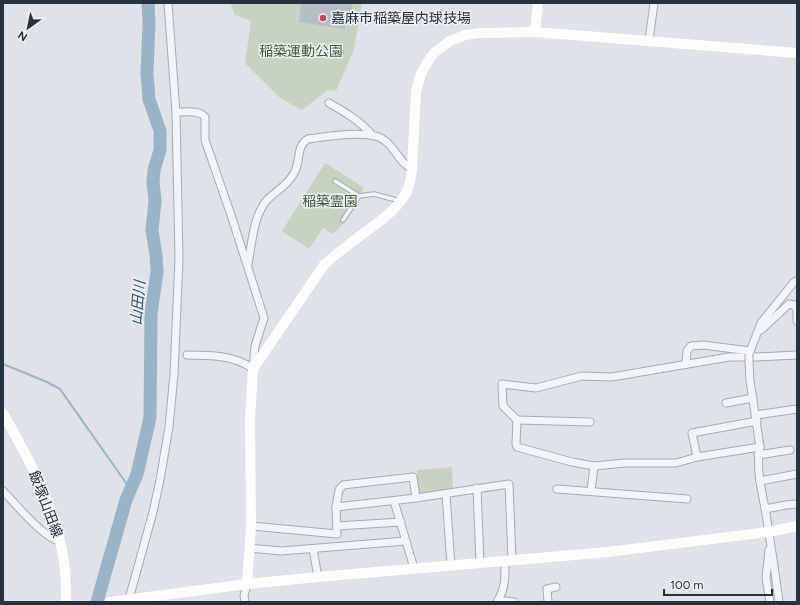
<svg xmlns="http://www.w3.org/2000/svg" width="800" height="605" viewBox="0 0 800 605" font-family="Figtree,'Noto Sans JP',sans-serif">
<rect width="100%" height="100%" fill="#dfe3e9"/>
<!-- green -->
<g fill="#c6d3c0">
<path d="M230,3H362L354,49L336,91L328,90L302,110L280,98L245,63L251,21L235,15Z"/>
<path d="M325,163L363,187C359,205 348,221 333,234L323,228L309,249L282,231Z"/>
<path d="M452,467L453,489L419,493L417,470Z"/>
</g>
<g fill="none" stroke-linecap="round" stroke-linejoin="round">
<!-- stream -->
<path stroke="#99b4ca" stroke-width="2" d="M3,364L47,382L60,389L131,490"/>
<!-- river -->
<path stroke="#99b4ca" stroke-width="13" d="M97,602L126,500L137,474L150,418L151,313L157,272L156,255L152,230L155,201L153,182L154,170L160,150V131L149,99L147,73L149,22L148,3"/>
</g>
<!-- building -->
<path fill="#b6bdc6" d="M301,3H352L351,14H347L345,29L299,22Z"/>
<g fill="none" stroke-linecap="round" stroke-linejoin="round">
<defs>
<g id="lane">
<path d="M335,181L359,196"/>
<path d="M343,220L359,196L374,194L400,201"/>
</g>
<g id="street">
<path d="M649,40L654,3"/>
<path d="M329,103C345,112 360,121 372,135"/>
<path d="M176,112C185,112 200,110 205,117V140L232,218L264,318L255,346L253,368"/>
<path d="M248,264C252,244 253,216 267,200C277,190 290,184 296,169C300,159 297,145 308,139C326,137 370,129 384,140C396,148 399,163 412,169"/>
<path d="M761,330L789,304L794,305L797,310V321"/>
<path d="M749,354L761,323L794,282L797,281"/>
<path d="M187,355C209,355 235,355 253,369"/>
<path d="M749,362L750,381L760,447C756,468 761,488 765,508C770,539 775,571 779,602"/>
<path d="M686,364L687,351L691,346L703,345L750,351"/>
<path d="M726,403L753,398"/>
<path d="M756,415L797,409"/>
<path d="M517,420L590,422"/>
<path d="M760,447L697,457L676,463H625L594,466L572,462L517,447L516,444L517,420L503,406L502,384L536,388L582,376L612,377L729,357H756L797,355"/>
<path d="M758,455L790,450"/>
<path d="M697,457L692,433L757,421"/>
<path d="M760,481L797,474"/>
<path d="M477,488L480,562"/>
<path d="M557,489L687,499"/>
<path d="M3,491C17,505 42,537 61,542"/>
<path d="M591,491L594,466"/>
<path d="M446,494L451,565"/>
<path d="M394,501L414,568"/>
<path d="M336,507L339,490L343,485L413,477L416,498"/>
<path d="M765,509L786,505L797,504"/>
<path d="M251,526L337,534L336,507L416,498L509,484L512,560"/>
<path d="M337,526L401,522"/>
<path d="M249,548L281,551L406,541"/>
<path d="M313,549L318,577"/>
<path d="M769,550L766,578L770,602"/>
<path d="M129,599L153,512L160,480L169,427L174,374L179,259L176,112L168,3"/>
<path d="M498,600L514,602"/>
<path d="M245,602L244,596L247,584"/>
<path d="M497,602C506,587 505,577 505,561"/>
<path d="M548,602L547,589L556,587"/>
</g>
</defs>
<!-- lane casing -->
<use href="#lane" stroke="#a4aab3" stroke-width="5.5"/>
<!-- street casing -->
<use href="#street" stroke="#a4aab3" stroke-width="9"/>
<!-- lane -->
<use href="#lane" stroke="#f2f4f7" stroke-width="3.5"/>
<!-- street -->
<use href="#street" stroke="#f2f4f7" stroke-width="7"/>
<!-- secondary -->
<g stroke="#fff" stroke-width="10">
<path d="M535,32L538,3"/>
<path d="M3,413C31,463 60,514 65,571C66,581 66,592 66,602"/>
<path d="M247,584L251,526L250,418L253,369L324,265C338,252 353,241 368,230C383,219 397,209 406,193C410,186 411,177 412,169L416,91L421,74L428,61L435,52L450,41L465,35L480,33L535,32L797,53"/>
<path d="M110,602L247,584L318,577L608,552L768,532L797,526"/>
</g>
<defs>
<path id="street-bridge" d="M749,354V362"/>
</defs>
<!-- street-bridge casing -->
<use href="#street-bridge" stroke="#a4aab3" stroke-width="9" stroke-linecap="butt"/>
<!-- street-bridge -->
<use href="#street-bridge" stroke="#f2f4f7" stroke-width="7"/>
</g>
<!-- markers -->
<circle fill="#d14060" stroke="#eff2f6" stroke-width="1.5" cx="323" cy="18" r="4"/>
<g text-anchor="middle" stroke-width="3" stroke-linejoin="round" paint-order="stroke">
<!-- poi labels -->
<g font-size="14" fill="#273240" stroke="#eff2f6" text-anchor="start">
<text x="331" y="23">嘉麻市稲築屋内球技場</text>
</g>
<!-- park labels -->
<g font-size="14" fill="#3f5c34" stroke="#eff2f6">
<text x="301" y="56">稲築運動公園</text>
<text x="330" y="206">稲築霊園</text>
</g>
<!-- street labels -->
<g font-size="14" fill="#273240" stroke="#eff2f6">
<text transform="translate(46 504) rotate(69)" y="5">飯塚山田線</text>
</g>
<!-- water labels -->
<g font-size="15" font-style="italic" fill="#315475" stroke="#eff2f6">
<text transform="translate(138 303) rotate(-85)" y="5">山田川</text>
</g>
</g>
<!-- border -->
<rect width="800" height="605" fill="none" stroke="#273240" stroke-width="8"/>
<!-- north arrow -->
<g transform="translate(28 28) rotate(213)" stroke="#eff2f6" stroke-width="3" paint-order="stroke">
<path d="M0-3L7 15L0 10L-7 15Z" fill="#273240"/>
<text y="-6" font-size="11" font-weight="bold" text-anchor="middle" fill="#273240">N</text>
</g>
<!-- scale -->
<path d="M664 589v6h108v-6" fill="none" stroke="#273240" stroke-width="2"/>
<text x="670" y="589" font-size="12" fill="#273240" stroke="#eff2f6" stroke-width="3" paint-order="stroke">100 m</text>
</svg>
